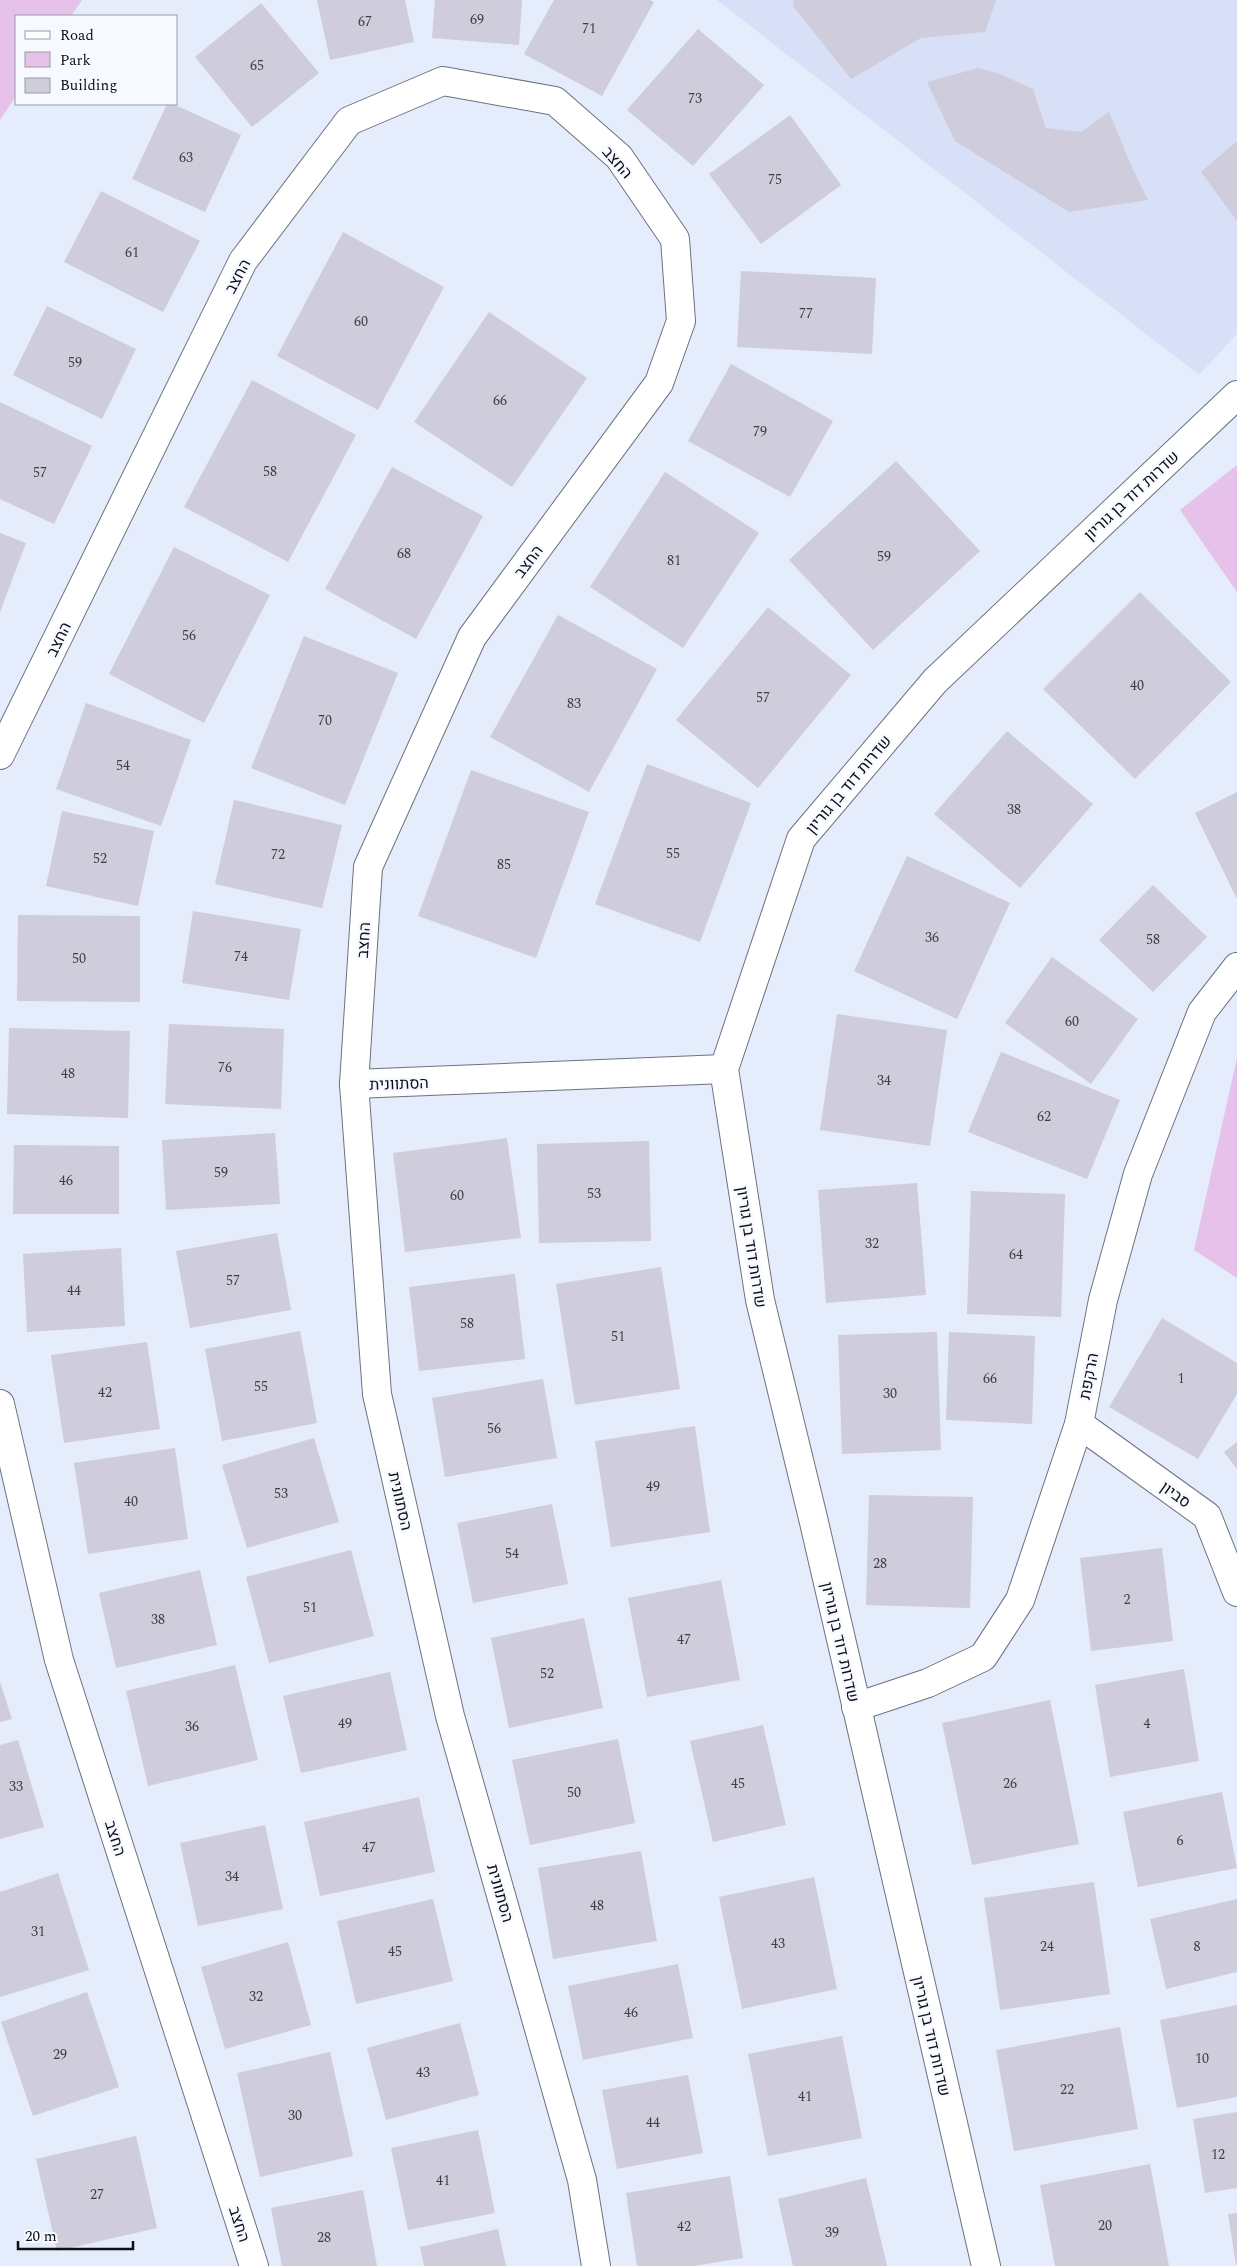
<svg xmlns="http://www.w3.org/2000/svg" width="1237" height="2266" viewBox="0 0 1237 2266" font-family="Spectral,Heebo,serif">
<rect width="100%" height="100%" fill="#e5ecfb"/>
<!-- built -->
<path fill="#d7e0f6" d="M717,0H1237V334L1199,375Z"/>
<!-- green -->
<g fill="#e6c1e9">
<path d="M0,0H82L71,16H16V96L0,120Z"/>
<path d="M1237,465V592L1180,510Z"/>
<path d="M1237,1058V1278L1194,1250Z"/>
</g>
<!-- building -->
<g fill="#cfccdb">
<path d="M317,0H405L414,42L330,60Z"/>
<path d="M435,0H522L519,45L432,38Z"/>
<path d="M554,0H650L654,2L602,96L524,54Z"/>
<path d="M794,0H996L985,32L921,38L851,79L793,6Z"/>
<path d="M261,3L319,73L252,127L195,57Z"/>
<path d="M698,29L764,85L693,166L627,110Z"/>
<path d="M978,68L1000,74L1033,89L1046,128L1081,132L1109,112L1130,163L1148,200L1069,212L955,141L927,82Z"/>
<path d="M167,104H173L241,135L205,212L132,179Z"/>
<path d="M790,115L841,185L761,244L709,174Z"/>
<path d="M1237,141V221L1201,172Z"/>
<path d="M101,191L200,241L163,312L64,262Z"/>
<path d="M343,232L444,287L378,410L277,356Z"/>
<path d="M741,271L876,278L872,354L737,347Z"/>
<path d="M47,306L136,349L102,419L13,375Z"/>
<path d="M489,312L587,378L512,487L414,422Z"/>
<path d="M731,364L833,421L790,497L688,441Z"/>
<path d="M252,380L356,435L288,562L184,507Z"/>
<path d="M0,402L92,446L54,524L0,499Z"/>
<path d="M896,461L980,551L873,650L789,560Z"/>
<path d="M392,467L483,516L416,639L325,589Z"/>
<path d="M665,472L759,533L683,648L590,587Z"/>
<path d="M0,533L26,543L0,612Z"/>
<path d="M174,547L270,595L204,723L109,674Z"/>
<path d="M1140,592L1231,682L1135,779L1043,689Z"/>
<path d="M768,607L851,675L758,788L676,720Z"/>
<path d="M558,615L657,669L589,792L490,737Z"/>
<path d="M304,636L398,673L345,805L251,768Z"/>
<path d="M86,703L191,740L161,826L56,789Z"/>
<path d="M1007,731L1093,804L1020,888L934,814Z"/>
<path d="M647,764L751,803L700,942L595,904Z"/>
<path d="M471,770L589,812L536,958L418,916Z"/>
<path d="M1237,792V899L1195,813Z"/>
<path d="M234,800L342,825L322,908L215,884Z"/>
<path d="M62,811L154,831L138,906L46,886Z"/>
<path d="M907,856L1010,903L957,1019L854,971Z"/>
<path d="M1153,885L1207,937L1153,992L1099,940Z"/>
<path d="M193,911L301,929L289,1000L182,983Z"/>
<path d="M18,915L140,916V1002L17,1001Z"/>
<path d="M1052,957L1138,1019L1091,1084L1005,1023Z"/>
<path d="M837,1014L947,1030L930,1146L820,1130Z"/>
<path d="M169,1024L284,1029L281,1109L165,1104Z"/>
<path d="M9,1028L130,1031L128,1118L7,1114Z"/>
<path d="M1001,1052L1120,1100L1087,1179L968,1132Z"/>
<path d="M275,1133L280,1204L166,1210L162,1140Z"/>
<path d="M507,1138L521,1238L405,1252L393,1153Z"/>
<path d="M649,1141L651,1241L539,1243L537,1144Z"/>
<path d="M14,1145L119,1146V1214H13Z"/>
<path d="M917,1183L926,1295L826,1303L818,1190Z"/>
<path d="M971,1191L1065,1194L1061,1317L967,1314Z"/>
<path d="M277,1233L291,1310L190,1328L176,1251Z"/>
<path d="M121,1248L125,1326L27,1332L23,1254Z"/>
<path d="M661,1267L680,1389L575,1405L556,1284Z"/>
<path d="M515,1274L525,1359L419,1371L409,1287Z"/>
<path d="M1162,1318L1237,1363V1394L1198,1459L1109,1407Z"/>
<path d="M300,1331L317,1423L222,1441L205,1349Z"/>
<path d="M937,1332L941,1450L842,1454L838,1335Z"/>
<path d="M949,1332L1035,1336L1032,1424L946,1420Z"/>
<path d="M147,1342L160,1429L64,1443L51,1355Z"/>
<path d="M543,1379L557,1458L445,1477L432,1398Z"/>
<path d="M695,1426L710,1532L611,1547L595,1441Z"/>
<path d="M314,1438L339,1522L247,1548L222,1465Z"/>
<path d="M1237,1442V1469L1224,1452Z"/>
<path d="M175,1448L188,1539L88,1554L74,1463Z"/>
<path d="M869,1495L973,1497L970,1608L866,1605Z"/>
<path d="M552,1504L568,1584L473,1603L457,1523Z"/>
<path d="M1162,1548L1173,1641L1091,1651L1080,1558Z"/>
<path d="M351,1550L374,1636L269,1663L246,1577Z"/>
<path d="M200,1570L217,1645L116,1668L99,1593Z"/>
<path d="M721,1580L740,1680L647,1697L628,1598Z"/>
<path d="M584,1618L603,1708L509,1728L491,1638Z"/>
<path d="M235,1665L258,1760L148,1786L126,1691Z"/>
<path d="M1184,1669L1199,1761L1110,1777L1095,1685Z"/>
<path d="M390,1672L407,1750L301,1773L283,1696Z"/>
<path d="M0,1682L12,1719L0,1722Z"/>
<path d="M1050,1700L1079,1844L972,1865L942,1723Z"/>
<path d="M763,1725L786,1825L713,1842L690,1741Z"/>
<path d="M618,1739L635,1823L530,1845L512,1760Z"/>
<path d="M18,1740L44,1827L0,1839V1745Z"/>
<path d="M1222,1792L1237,1868L1138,1887L1123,1812Z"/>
<path d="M419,1797L435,1872L320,1896L304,1822Z"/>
<path d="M265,1825L283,1909L198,1926L180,1843Z"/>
<path d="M641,1851L657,1941L553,1959L538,1868Z"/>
<path d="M58,1873L89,1970L0,1997V1892Z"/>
<path d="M814,1877L837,1989L742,2009L719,1897Z"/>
<path d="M1094,1882L1110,1994L1000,2010L984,1898Z"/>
<path d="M433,1899L453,1981L356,2004L337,1921Z"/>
<path d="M1237,1899V1972L1166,1989L1150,1919Z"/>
<path d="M288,1942L311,2025L225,2049L201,1967Z"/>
<path d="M678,1964L693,2038L583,2060L568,1986Z"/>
<path d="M87,1992L119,2087L33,2116L1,2022Z"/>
<path d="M1237,2005V2097L1177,2108L1160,2020Z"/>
<path d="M460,2023L479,2095L386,2120L367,2048Z"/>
<path d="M1120,2027L1138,2129L1014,2151L996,2050Z"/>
<path d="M842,2036L862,2138L768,2156L748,2054Z"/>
<path d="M330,2052L353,2156L260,2177L237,2073Z"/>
<path d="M688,2075L703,2153L617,2169L602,2090Z"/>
<path d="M1237,2112V2188L1205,2193L1193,2119Z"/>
<path d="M478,2130L495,2213L408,2230L391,2148Z"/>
<path d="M136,2136L157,2228L57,2251L36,2159Z"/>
<path d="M1150,2164L1169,2266H1055L1040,2185Z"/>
<path d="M730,2176L743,2258L693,2266H637L626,2193Z"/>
<path d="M866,2178L887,2266H793L778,2199Z"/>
<path d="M363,2190L377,2266H282L271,2208Z"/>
<path d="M1237,2213V2265H1236L1228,2214Z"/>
<path d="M498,2229L506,2266H424L420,2247Z"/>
</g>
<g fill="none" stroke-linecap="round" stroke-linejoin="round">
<defs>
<g id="street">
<path d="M0,755L243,261L349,121L443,81L555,101L619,157L675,239L681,321L659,383L472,637L368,867L354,1084"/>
<path d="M0,1404L59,1660L254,2266"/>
<path d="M1079,1424L1207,1516L1237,1592"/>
<path d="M856,1707L928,1683L983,1657L1020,1600L1079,1424L1103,1300L1138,1174L1202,1012L1237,967"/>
<path d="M596,2266L582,2180L450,1716L377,1394L354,1084L724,1069"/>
<path d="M986,2266L813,1518L760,1300L724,1069L801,839L935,681L1237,395"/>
</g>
</defs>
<!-- street casing -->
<use href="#street" stroke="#6c727f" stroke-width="30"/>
<!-- street -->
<use href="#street" stroke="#fff" stroke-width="28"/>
</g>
<g text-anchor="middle" stroke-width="5" stroke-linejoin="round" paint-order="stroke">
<!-- number labels -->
<g font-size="14" fill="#3e3e45">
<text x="477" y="24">69</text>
<text x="365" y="26">67</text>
<text x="589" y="33">71</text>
<text x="257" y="70">65</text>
<text x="695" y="103">73</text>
<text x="186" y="162">63</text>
<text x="775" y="184">75</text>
<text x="132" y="257">61</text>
<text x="806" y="318">77</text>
<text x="361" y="326">60</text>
<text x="75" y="367">59</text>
<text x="500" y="405">66</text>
<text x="760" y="436">79</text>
<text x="270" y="476">58</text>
<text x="40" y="477">57</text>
<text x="404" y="558">68</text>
<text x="884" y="561">59</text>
<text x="674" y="565">81</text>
<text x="189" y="640">56</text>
<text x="1137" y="690">40</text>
<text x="763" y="702">57</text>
<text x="574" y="708">83</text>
<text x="325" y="725">70</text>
<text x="123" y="770">54</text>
<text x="1014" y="814">38</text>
<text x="673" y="858">55</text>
<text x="278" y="859">72</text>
<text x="100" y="863">52</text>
<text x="504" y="869">85</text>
<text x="932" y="942">36</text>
<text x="1153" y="944">58</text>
<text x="241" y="961">74</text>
<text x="79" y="963">50</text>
<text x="1072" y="1026">60</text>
<text x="225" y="1072">76</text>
<text x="68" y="1078">48</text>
<text x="884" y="1085">34</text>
<text x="1044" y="1121">62</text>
<text x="221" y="1177">59</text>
<text x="66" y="1185">46</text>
<text x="594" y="1198">53</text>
<text x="457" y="1200">60</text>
<text x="872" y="1248">32</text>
<text x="1016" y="1259">64</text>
<text x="233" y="1285">57</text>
<text x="74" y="1295">44</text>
<text x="467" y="1328">58</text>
<text x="618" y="1341">51</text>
<text x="990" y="1383">66</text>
<text x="1181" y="1383">1</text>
<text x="261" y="1391">55</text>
<text x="105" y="1397">42</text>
<text x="890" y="1398">30</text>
<text x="494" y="1433">56</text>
<text x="653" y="1491">49</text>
<text x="281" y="1498">53</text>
<text x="131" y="1506">40</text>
<text x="512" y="1558">54</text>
<text x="880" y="1568">28</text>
<text x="1127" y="1604">2</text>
<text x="310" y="1612">51</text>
<text x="158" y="1624">38</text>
<text x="684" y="1644">47</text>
<text x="547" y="1678">52</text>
<text x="345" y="1728">49</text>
<text x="1147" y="1728">4</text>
<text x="192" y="1731">36</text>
<text x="738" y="1788">45</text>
<text x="1010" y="1788">26</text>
<text x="16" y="1791">33</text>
<text x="574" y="1797">50</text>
<text x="1180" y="1845">6</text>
<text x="369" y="1852">47</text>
<text x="232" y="1881">34</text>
<text x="597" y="1910">48</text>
<text x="38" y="1936">31</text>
<text x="778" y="1948">43</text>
<text x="1047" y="1951">24</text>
<text x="1197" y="1951">8</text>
<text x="395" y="1956">45</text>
<text x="256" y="2001">32</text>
<text x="631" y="2017">46</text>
<text x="60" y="2059">29</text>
<text x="1202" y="2063">10</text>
<text x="423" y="2077">43</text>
<text x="1067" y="2094">22</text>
<text x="805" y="2101">41</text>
<text x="295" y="2120">30</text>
<text x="653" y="2127">44</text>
<text x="1218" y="2159">12</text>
<text x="443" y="2185">41</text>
<text x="97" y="2199">27</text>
<text x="1105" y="2230">20</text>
<text x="684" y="2231">42</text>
<text x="832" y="2237">39</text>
<text x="324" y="2242">28</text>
</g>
<!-- street labels -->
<g font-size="16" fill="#0d0f13" stroke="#f6f9ff">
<text transform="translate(618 162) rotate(49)" y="6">החצב</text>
<text transform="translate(237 276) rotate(-62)" y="6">החצב</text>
<text transform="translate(1131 495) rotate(-43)" y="6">שדרות דוד בן גוריון</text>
<text transform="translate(528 561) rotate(-53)" y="6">החצב</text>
<text transform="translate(58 639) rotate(-64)" y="6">החצב</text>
<text transform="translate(848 784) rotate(-50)" y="6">שדרות דוד בן גוריון</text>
<text transform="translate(363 940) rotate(-86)" y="6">החצב</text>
<text transform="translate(399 1083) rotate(-2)" y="6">הסתוונית</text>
<text transform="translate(752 1247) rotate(81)" y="6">שדרות דוד בן גוריון</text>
<text transform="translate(1088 1376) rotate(-79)" y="6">הרקפת</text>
<text transform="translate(1176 1494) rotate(36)" y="6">סביון</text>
<text transform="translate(401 1501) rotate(77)" y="6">הסתוונית</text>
<text transform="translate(841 1642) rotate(77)" y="6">שדרות דוד בן גוריון</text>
<text transform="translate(116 1838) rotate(72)" y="6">החצב</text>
<text transform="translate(501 1893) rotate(74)" y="6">הסתוונית</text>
<text transform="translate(932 2036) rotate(77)" y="6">שדרות דוד בן גוריון</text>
<text transform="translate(240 2224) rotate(72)" y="6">החצב</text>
</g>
</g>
<!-- legend -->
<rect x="15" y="15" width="162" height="90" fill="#f6f9ff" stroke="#999ba1"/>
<rect x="25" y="31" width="25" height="8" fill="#ffffff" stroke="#999ba1"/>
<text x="60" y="40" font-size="15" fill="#0d0f13">Road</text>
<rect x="25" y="52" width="25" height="15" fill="#e6c1e9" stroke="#999ba1"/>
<text x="60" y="65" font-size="15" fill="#0d0f13">Park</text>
<rect x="25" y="78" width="25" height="15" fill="#cfccdb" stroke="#999ba1"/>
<text x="60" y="90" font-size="15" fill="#0d0f13">Building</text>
<!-- scale -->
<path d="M18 2241v8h115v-8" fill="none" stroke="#0d0f13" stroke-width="2.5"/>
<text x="25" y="2241" font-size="15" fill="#0d0f13" stroke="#f6f9ff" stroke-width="4" paint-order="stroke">20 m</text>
</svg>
